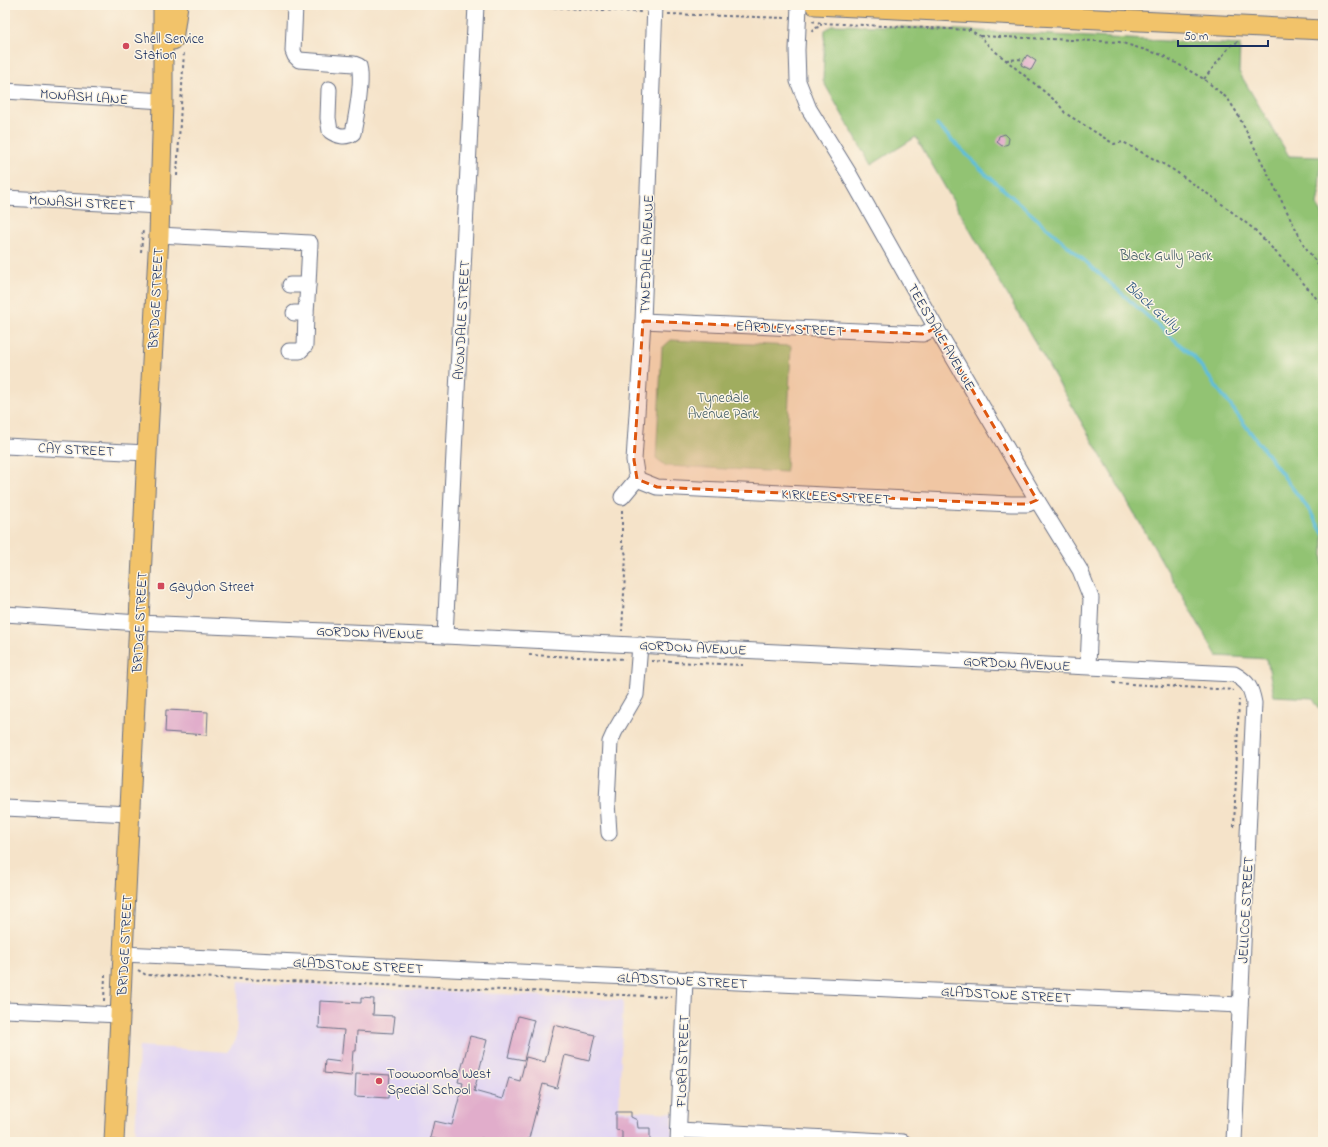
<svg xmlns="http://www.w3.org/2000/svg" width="1328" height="1147" viewBox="0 0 1328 1147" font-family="'Indie Flower',sans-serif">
<rect width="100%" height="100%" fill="#fcf5e5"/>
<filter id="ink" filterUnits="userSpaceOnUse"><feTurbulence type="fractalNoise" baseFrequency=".025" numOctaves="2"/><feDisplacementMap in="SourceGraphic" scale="8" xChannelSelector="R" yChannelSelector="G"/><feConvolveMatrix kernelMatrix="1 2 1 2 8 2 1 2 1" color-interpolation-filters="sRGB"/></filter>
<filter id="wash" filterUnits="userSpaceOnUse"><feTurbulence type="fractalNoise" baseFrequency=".012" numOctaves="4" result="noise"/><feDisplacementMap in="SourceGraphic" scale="16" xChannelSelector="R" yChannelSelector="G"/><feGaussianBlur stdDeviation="0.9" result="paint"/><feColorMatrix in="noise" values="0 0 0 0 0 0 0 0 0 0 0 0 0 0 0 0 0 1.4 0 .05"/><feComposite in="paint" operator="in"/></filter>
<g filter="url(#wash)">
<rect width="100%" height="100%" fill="#f5e3c9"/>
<!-- built -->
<path fill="#e1d4f4" d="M239,981L623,1000L619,1110L673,1113L672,1142H135L139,1046L227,1052L236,1040Z"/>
<!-- green -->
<g fill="#92c373" stroke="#567968">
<path d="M833,25L886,26L1240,45L1239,72L1289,156L1321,157L1319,194L1317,205L1323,215V714L1313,698L1274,696L1267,659L1217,656L916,137L871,165L823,81L825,30Z"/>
<path d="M671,340L791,346L786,472L666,466L656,458L662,348Z"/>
</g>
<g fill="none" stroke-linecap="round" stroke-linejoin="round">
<!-- stream -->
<path stroke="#5dbedb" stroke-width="3.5" d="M937,125L986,174L1194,357L1309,510L1323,533"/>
</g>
<g id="blocks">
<!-- building -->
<g fill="#e1adcb">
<path d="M1027,55L1036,61L1031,70L1021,65Z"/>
<path d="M1005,134L1009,138L1008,144L1002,146L997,142L999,136Z"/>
<path d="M166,710L208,712L207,735L165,732Z"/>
<path d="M361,998L374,999L373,1015L395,1016L393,1033L357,1031L356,1051H353L351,1076L324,1073L325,1060L341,1062L344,1030L319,1028L320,1001L361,1003Z"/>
<path d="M518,1016L534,1020L524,1060L508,1057Z"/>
<path d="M554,1025L595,1035L589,1061L565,1055L557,1088L543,1084L528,1142H496L481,1138L480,1142H450L430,1138L434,1121L452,1125L463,1083L458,1082L470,1036L487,1040L474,1091L503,1099L509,1078L520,1081L526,1057L545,1062Z"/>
<path d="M356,1073L390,1075L388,1098L355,1096Z"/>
<path d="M616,1112H631V1117L637,1120L638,1128H650V1142H622V1131L616,1130Z"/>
</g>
</g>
</g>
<g filter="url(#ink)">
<use href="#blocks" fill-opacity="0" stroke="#676e83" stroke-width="1"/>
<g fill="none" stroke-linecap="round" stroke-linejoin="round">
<defs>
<g id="minor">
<path d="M295,5L293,51L295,56L299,60L354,64L359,66C363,80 356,118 353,133C346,138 337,136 330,131L328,118L329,89"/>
<path d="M799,5L797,50L798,81L809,109L848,172L936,328L1037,500L1080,570L1091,598L1088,666"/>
<path d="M5,91L163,101"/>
<path d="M5,198L160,206"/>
<path d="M159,235L310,243L308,285H290"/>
<path d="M294,313H306L308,285"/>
<path d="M643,321L923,334L936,328"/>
<path d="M289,351H300L305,346L306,313"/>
<path d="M5,446L147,453"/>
<path d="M637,479L657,487L1011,504H1028L1037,500"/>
<path d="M622,497L637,479L634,460L643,321L655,5"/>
<path d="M5,614L139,623L445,636L1234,674C1248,682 1251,687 1254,703L1234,1142"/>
<path d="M445,636L476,5"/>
<path d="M5,808L130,814"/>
<path d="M609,833L607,802L610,742L615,731L636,695L640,645"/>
<path d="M123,954L1240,1005"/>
<path d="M5,1010L120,1015"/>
<path d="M679,1130L903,1142"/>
<path d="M678,1142L685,980"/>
</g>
<g id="major">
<path d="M815,5L1323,30"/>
<path d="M173,40L178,5"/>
<path d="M114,1142L147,453L159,235L163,101V5"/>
</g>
</defs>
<!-- minor casing -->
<use href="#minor" stroke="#676e83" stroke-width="17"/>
<!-- major casing -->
<use href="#major" stroke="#676e83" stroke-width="21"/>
<!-- path -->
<g stroke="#676e83" stroke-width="2" stroke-dasharray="3 3" stroke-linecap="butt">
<path d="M506,5L642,12"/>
<path d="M668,14L786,18"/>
<path d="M812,21L821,23L970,30"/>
<path d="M970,28V30L980,36L990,47L1058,103L1065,113L1114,144L1123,142L1172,169L1218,201L1255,230L1287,264L1323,306"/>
<path d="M812,32L813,29L821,26V23"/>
<path d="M980,36L1119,42L1162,55L1204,79L1228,99L1237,113L1304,245L1323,272"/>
<path d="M1006,60L1024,59"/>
<path d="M1204,79L1231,45L1238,42"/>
<path d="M177,176L184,51"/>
<path d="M141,252L143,229"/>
<path d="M622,510V543L626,555L622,631"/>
<path d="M529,655L625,659"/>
<path d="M651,661L743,665"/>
<path d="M1113,683L1234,690"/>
<path d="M1234,827L1239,700"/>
<path d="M138,970L146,975L671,997"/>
<path d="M104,1001L105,975"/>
</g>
<!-- minor -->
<use href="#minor" stroke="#fff" stroke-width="15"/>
<!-- major -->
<use href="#major" stroke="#f2c36a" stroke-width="19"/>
</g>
</g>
<!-- marked area -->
<path fill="#de5710" fill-opacity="0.2" stroke="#de5710" stroke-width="3" stroke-dasharray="8 5" stroke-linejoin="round" d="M643,321L923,334L936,328L1037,500L1028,504H1011L657,487L637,479L634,460Z"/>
<!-- markers -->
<g fill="#d1495b" stroke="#fcf5e5" stroke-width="1.5">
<circle cx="126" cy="46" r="4"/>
<rect x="157" y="582" width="8" height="8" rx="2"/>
<circle cx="379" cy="1081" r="4"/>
</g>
<g text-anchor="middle" stroke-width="3" stroke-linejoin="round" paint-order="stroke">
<!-- poi labels -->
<g font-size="14" fill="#1b2f5e" stroke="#fcf5e5" text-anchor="start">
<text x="134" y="43">Shell Service<tspan x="134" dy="16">Station</tspan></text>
<text x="169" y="591">Gaydon Street</text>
<text x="387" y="1078">Toowoomba West<tspan x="387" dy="16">Special School</tspan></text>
</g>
<!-- street labels -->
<g font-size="14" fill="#1b2f5e" stroke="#fcf5e5">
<text transform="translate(84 96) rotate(4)" y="5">MONASH LANE</text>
<text transform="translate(82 202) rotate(3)" y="5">MONASH STREET</text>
<text transform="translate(646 254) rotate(-88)" y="5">TYNEDALE AVENUE</text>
<text transform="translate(155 298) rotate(-87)" y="5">BRIDGE STREET</text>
<text transform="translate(461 320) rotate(-87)" y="5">AVONDALE STREET</text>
<text transform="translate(790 328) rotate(3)" y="5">EARDLEY STREET</text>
<text transform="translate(942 337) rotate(60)" y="5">TEESDALE AVENUE</text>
<text transform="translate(76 449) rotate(3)" y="5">CAY STREET</text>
<text transform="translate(836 496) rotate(3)" y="5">KIRKLEES STREET</text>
<text transform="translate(139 622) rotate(-87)" y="5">BRIDGE STREET</text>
<text transform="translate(370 632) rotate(2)" y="5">GORDON AVENUE</text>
<text transform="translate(693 647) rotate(3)" y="5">GORDON AVENUE</text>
<text transform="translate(1017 663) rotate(3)" y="5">GORDON AVENUE</text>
<text transform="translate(1245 910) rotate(-87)" y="5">JELLICOE STREET</text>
<text transform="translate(124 945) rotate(-87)" y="5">BRIDGE STREET</text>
<text transform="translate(358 965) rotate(3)" y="5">GLADSTONE STREET</text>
<text transform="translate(682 980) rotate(3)" y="5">GLADSTONE STREET</text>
<text transform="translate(1006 994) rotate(3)" y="5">GLADSTONE STREET</text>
<text transform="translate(682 1061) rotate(-88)" y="5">FLORA STREET</text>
</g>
<!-- park labels -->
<g font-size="14" fill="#3f5b64" stroke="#fcf5e5">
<text x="1166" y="260">Black Gully Park</text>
<text x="723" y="402">Tynedale<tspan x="723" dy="16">Avenue Park</tspan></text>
</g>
<!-- water labels -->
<g font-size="15" font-style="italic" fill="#2f5a84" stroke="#fcf5e5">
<text transform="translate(1153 306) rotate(41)" y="5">Black Gully</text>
</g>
</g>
<!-- margin -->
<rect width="1328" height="1147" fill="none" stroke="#fcf5e5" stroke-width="20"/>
<!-- scale -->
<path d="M1178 40v6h90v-6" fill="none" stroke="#1b2f5e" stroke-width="2"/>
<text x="1184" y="40" font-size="12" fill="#1b2f5e" stroke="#fcf5e5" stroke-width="3" paint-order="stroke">50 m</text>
</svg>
